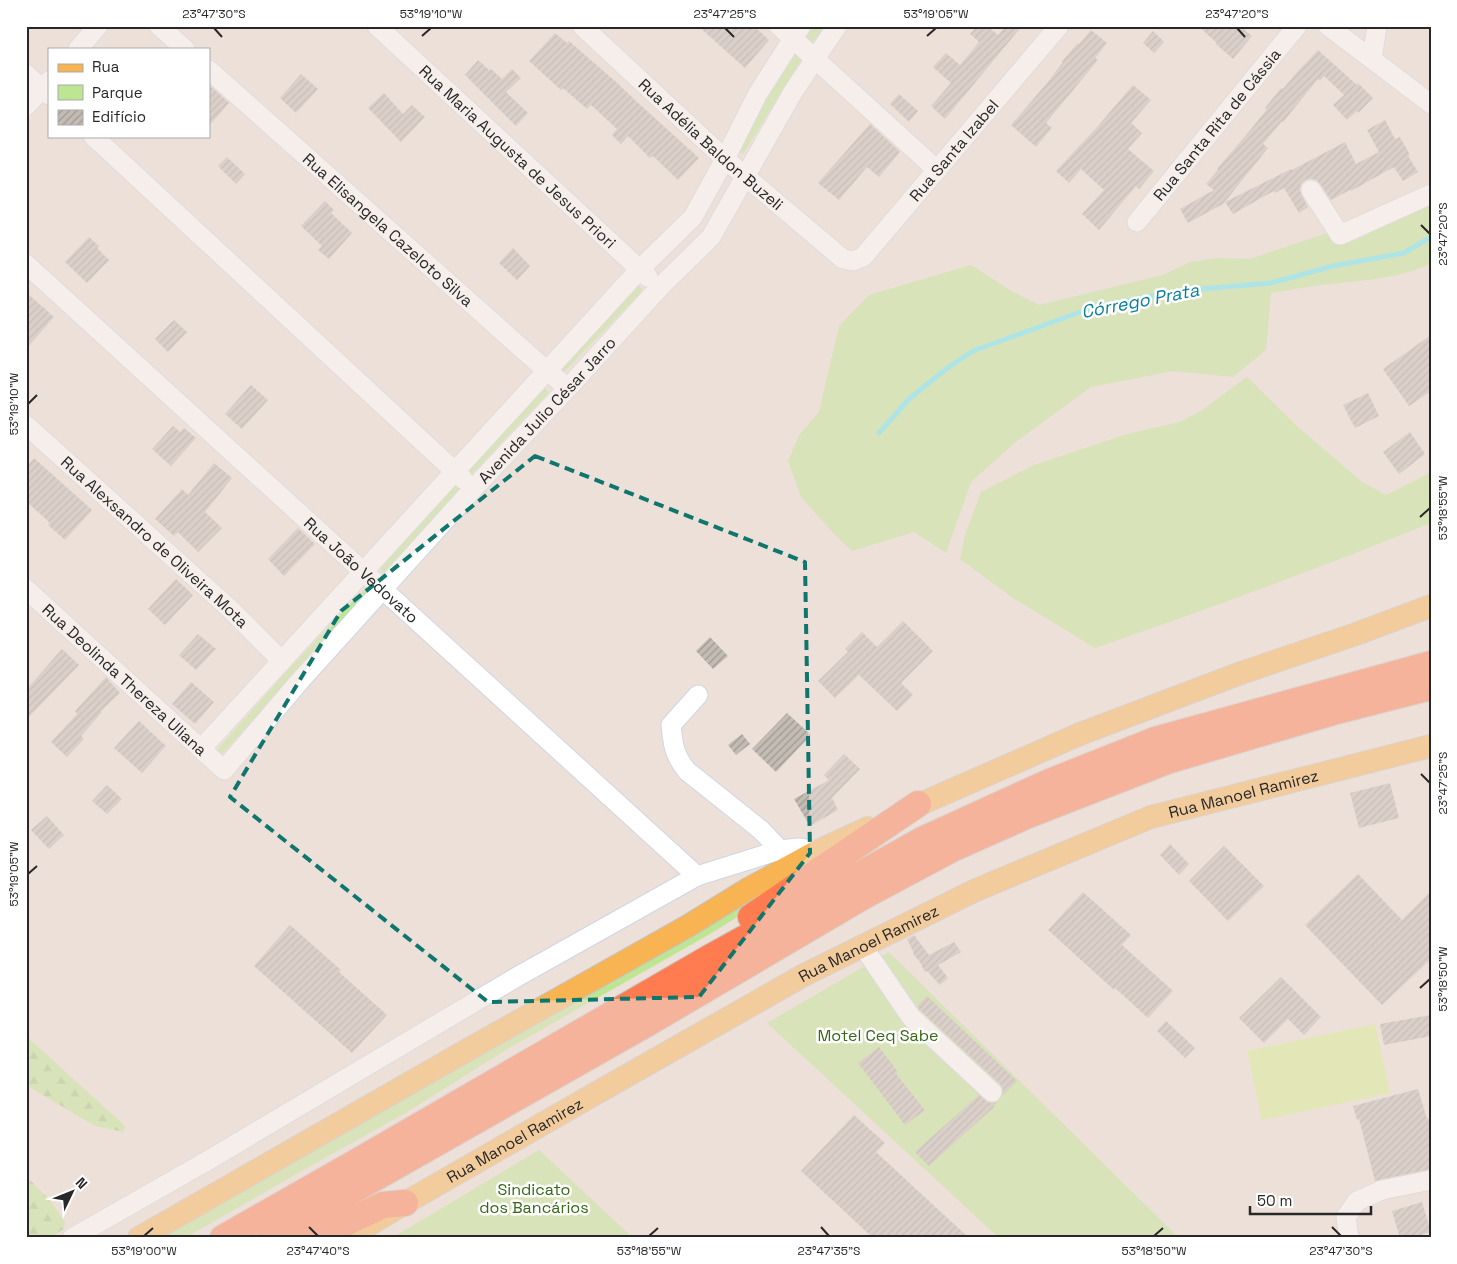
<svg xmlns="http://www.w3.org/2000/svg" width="1457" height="1264" viewBox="0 0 1457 1264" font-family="'Space Grotesk',sans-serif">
<defs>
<pattern id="forest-firs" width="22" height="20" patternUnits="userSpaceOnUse" patternTransform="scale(1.25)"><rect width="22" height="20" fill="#bee692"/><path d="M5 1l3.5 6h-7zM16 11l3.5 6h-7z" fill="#a3c57e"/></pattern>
<pattern id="building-hatch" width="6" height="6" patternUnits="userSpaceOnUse" patternTransform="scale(1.25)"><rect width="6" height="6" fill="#c3bcb5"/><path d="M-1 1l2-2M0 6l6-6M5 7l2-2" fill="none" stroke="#9e9993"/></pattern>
</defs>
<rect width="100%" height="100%" fill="#ece0d9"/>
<!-- green -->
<g fill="#bee692">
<path d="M812,26H825L812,43L804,37Z"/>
<path d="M795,51L804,56L743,154L735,149Z"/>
<path d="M1431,203V264C1394,280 1352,281 1313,286C1299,288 1285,291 1271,293L1266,350L1233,377L1173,371L1091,387L1017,441L971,482L946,553L914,532L852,551L835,535L801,497L788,461L799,435L819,412L839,326L869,295L971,265L1013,292L1039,305L1163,275L1190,262L1217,258L1250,259L1330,232L1338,244L1355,240Z"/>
<path d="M636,283L643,290L563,373L556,366Z"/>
<path d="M1247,377L1297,426L1362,482L1386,495L1426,475L1431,470V523C1320,568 1208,609 1095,648L1013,598L960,559L965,535L981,492L1034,465L1127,434L1180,422L1201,411Z"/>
<path d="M544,387L549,392L471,475L466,470Z"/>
<path d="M455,484L460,488L385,574L380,569Z"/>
<path d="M366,587L369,592L222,754L217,750L287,671Z"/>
<path d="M807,868L755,906L710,934L511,1047L402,1115L312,1165L185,1238H158L393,1106Z"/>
<path d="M889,952L1179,1238H999L767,1023Z"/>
<path d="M539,1150L633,1238H392Z"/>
</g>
<!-- forest -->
<g fill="url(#forest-firs)">
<path d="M26,1036L125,1126L123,1132L95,1126L26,1085Z"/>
<path d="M26,1176L49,1199L65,1222L64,1229L49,1238H26Z"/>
</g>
<!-- pitch -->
<path fill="#d7ee8d" d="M1375,1024L1390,1093L1262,1120L1247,1051Z"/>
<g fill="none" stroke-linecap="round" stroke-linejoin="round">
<!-- stream -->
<path stroke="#65e9f5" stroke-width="5" d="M879,433L909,399L946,369L973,351L1094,307L1178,291L1271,283L1333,266L1404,253L1431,237"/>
</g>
<!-- building -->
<g fill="url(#building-hatch)">
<path d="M698,26H754L769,40L745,68Z"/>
<path d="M977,26H987L998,35L1006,26H1022L945,119L931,106L951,83L933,67L946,53L960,65L979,42L970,34Z"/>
<path d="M1198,26H1240L1252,36L1233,59L1216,44L1217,43Z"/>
<path d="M1091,30L1107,43L1095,58L1098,60L1046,123L1052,128L1036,147L1011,125L1047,83L1063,62L1062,61L1078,43L1079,44Z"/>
<path d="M1153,31L1164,42L1154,53L1143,43Z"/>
<path d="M555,33L567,43L569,41L616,82L637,102L699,158L678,180L653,156L650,158L628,136L621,144L612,135L617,129L591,105L587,109L563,88L561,90L529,61Z"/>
<path d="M1318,50L1357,85L1358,83L1373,98L1358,113L1357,111L1347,120L1333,105L1344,95L1324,76L1320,81L1318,79L1283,122L1282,121L1263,144L1268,148L1223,204L1188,223L1180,209L1214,190L1206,184L1218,170L1217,169L1252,128L1267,109L1265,108L1281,88L1283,89L1297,72Z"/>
<path d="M478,60L489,70L491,69L502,79L512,69L521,78L506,92L528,113L516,126L465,75Z"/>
<path d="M301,74L318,89L296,113L280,98Z"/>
<path d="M209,85L229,103L209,126Z"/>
<path d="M1133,85L1151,100L1131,123L1142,133L1128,149L1154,171L1139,189L1136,186L1099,230L1082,214L1104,190L1081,169L1069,183L1056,171L1098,126Z"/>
<path d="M384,93L403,114L412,105L425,117L401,142L368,108Z"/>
<path d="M899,94L918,111L909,122L890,104Z"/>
<path d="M1385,120L1395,139L1400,137L1410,155L1408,156L1418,172L1403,181L1394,167L1351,191L1350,190L1331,200L1320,184L1316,180L1310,179L1305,180L1301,184L1300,190L1302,196L1308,207L1299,213L1284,188L1275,193L1274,191L1233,214L1225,202L1291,169L1292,170L1345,142L1356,164L1379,152L1367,130Z"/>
<path d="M870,124L900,152L879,177L867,167L839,200L818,183Z"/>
<path d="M227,157L245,174L236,184L218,166Z"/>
<path d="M325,201L334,210L331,213L352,233L329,259L318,250L322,246L301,226Z"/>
<path d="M89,237L99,246L97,248L109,260L87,283L65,262Z"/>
<path d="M513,248L530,266L517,280L499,263Z"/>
<path d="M26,292L54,317L26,349Z"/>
<path d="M174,320L187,332L168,352L155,339Z"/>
<path d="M1431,335V391L1409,406L1383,369Z"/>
<path d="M251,385L268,400L242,429L225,414Z"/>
<path d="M1368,393L1379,416L1355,428L1343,405Z"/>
<path d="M173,426L180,432L184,428L196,438L171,466L152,449Z"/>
<path d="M1410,432L1425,454L1399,474L1383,452Z"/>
<path d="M34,458L92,510L65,540L48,525L50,523L26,501V467Z"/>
<path d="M214,463L232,478L205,512L222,528L198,552L178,532L174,536L155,519L182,489L188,495Z"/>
<path d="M298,528L315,544L284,576L268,559Z"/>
<path d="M176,579L193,595L165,625L148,609Z"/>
<path d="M903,621L933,651L901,683L913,695L897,711L859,675L835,698L818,681L848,652L845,649L862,632L877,647Z"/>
<path d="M198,634L216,649L196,670L179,655Z"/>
<path d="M710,637L728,656L713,669L696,651Z"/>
<path d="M62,649L79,665L26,720V690Z"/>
<path d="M106,677L120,693L101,711L102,712L81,736L84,739L67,757L51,742L77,714L75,711Z"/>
<path d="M191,682L214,702L195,724L172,704Z"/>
<path d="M787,713L811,735L776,772L752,749Z"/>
<path d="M139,721L166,746L142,773L114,748Z"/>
<path d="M742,734L750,744L736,755L728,745Z"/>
<path d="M844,754L860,769L832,798L838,810L810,826L794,799L829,780L824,775Z"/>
<path d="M1390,783L1399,818L1359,828L1350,793Z"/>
<path d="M107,785L122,799L107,814L92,801Z"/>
<path d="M47,816L64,835L49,849L31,830Z"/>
<path d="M1170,844L1189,864L1179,875L1160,855Z"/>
<path d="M1224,846L1264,886L1228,921L1189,881Z"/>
<path d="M1358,874L1402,920L1431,891V959L1382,1005L1305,925Z"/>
<path d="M1083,892L1131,935L1122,945L1173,991L1148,1018L1115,988L1114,990L1048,930Z"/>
<path d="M290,925L341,970L339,972L387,1015L352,1053L254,966Z"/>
<path d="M914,935L929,955L954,942L961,952L938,965L948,978L940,985L927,971L925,972L920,962L913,954L914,953L907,939Z"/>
<path d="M1281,977L1321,1017L1304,1035L1288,1019L1264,1043L1239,1018Z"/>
<path d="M927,996L1017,1081L1002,1096L1003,1089L1000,1084L920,1010L917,1006Z"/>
<path d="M1431,1015V1036L1384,1045L1380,1024Z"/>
<path d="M1166,1021L1195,1048L1185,1058L1157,1031Z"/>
<path d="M879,1047L898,1072L896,1074L925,1110L905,1125L858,1063Z"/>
<path d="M1418,1089L1427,1119L1431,1118V1169L1375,1181L1359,1119L1357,1120L1353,1106Z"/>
<path d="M979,1095L989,1103L997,1102L993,1106L994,1107L929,1166L915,1152Z"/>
<path d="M854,1115L885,1143L876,1152L969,1238H873L801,1171Z"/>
<path d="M1422,1202L1431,1232L1412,1238H1400L1392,1211Z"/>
</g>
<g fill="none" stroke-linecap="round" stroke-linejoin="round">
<defs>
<g id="minor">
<path d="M159,26L185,49"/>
<path id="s1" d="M377,26L648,277"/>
<path id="s2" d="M582,26L725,159L843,259L853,261L863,257L1059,26"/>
<path d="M779,26L937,170"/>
<path d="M1328,26L1431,104"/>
<path d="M78,49L98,26"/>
<path d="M1372,59L1377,26"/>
<path id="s3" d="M209,70L546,370L568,388"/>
<path d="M26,74L49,95"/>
<path d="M26,106L49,81"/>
<path d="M93,136L463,479"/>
<path d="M1311,190L1340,235L1431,194"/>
<path id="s4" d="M1137,222L1297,26"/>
<path id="s5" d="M26,264L697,876"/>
<path id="s6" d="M26,425L230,609L282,661"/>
<path id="s7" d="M26,589L224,770L299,682L474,488L568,388L660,287L711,237L793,92L837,26"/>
<path d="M698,695L671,725C673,745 674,755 687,771L761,830L780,850"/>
<path d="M201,749L640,269L693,217L725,159L757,95L801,26"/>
<path d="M862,945L911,1017L992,1092"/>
<path d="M72,1238L207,1161L515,978L697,876L780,850L798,848L818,851"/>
<path d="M1349,1238L1346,1217L1357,1201L1382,1190L1431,1180"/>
</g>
<g id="major">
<path d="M902,812L1080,734L1241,673L1356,634L1431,606"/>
<path d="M139,1238L471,1048L688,926L748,889L818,851L868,828"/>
<path id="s8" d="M347,1238L405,1203L586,1099L804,975L976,890L1151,817L1431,746"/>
</g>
<g id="highway">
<path d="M751,917L918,804"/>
<path d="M223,1238L360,1160L709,958L922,840L1047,783L1155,740L1431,664"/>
<path d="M269,1238L648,1023L864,896L952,849L1026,816L1170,760L1333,712L1431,687"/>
<path d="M314,1238L383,1205L405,1203"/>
</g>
</defs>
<!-- minor casing -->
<use href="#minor" stroke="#ced6e3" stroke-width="21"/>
<!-- major casing -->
<use href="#major" stroke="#c3c3c3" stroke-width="24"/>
<!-- highway casing -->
<use href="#highway" stroke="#c3c3c3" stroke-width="28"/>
<!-- minor -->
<use href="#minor" stroke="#fff" stroke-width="19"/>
<!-- major -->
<use href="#major" stroke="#f8b352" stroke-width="22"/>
<!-- highway -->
<use href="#highway" stroke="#ff7c51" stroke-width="26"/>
</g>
<!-- marked area -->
<path d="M0 0H1457V1264H0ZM535,456L805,562L810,853L699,997L488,1002L230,797L341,611Z" fill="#ece0d9" fill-opacity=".55" fill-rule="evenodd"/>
<path fill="none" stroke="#0f766e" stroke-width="4" stroke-dasharray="10 6" stroke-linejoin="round" d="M535,456L805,562L810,853L699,997L488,1002L230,797L341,611Z"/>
<!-- ticks -->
<path fill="none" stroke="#282828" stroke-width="2" d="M214,28L222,37M725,28L734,37M1237,28L1245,37M422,36L431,28M927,36L936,28M1421,225L1430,234M28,404L37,395M1420,517L1430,508M1421,774L1430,783M28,874L37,866M1420,988L1430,979M309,1227L318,1236M821,1227L829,1236M1332,1227L1341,1236M144,1236L153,1228M649,1236L658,1228M1154,1236L1163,1228"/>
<g text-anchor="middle" stroke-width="5" stroke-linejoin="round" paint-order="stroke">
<!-- street labels -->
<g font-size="16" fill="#282828" stroke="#fff">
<text dy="6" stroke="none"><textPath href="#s4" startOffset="126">Rua Santa Rita de Cássia</textPath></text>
<text dy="6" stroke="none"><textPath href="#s2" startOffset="175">Rua Adélia Baldon Buzeli</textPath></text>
<text dy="6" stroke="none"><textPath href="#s2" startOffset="511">Rua Santa Izabel</textPath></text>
<text dy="6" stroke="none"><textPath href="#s1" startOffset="192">Rua Maria Augusta de Jesus Priori</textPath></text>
<text dy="6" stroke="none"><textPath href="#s3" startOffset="240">Rua Elisangela Cazeloto Silva</textPath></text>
<text dy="6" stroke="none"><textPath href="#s7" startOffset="752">Avenida Julio César Jarro</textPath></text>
<text dy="6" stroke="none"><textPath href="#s6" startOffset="174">Rua Alexsandro de Oliveira Mota</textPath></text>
<text dy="6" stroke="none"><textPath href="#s5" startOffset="454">Rua João Vedovato</textPath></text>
<text dy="6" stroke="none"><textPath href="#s7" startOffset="134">Rua Deolinda Thereza Uliana</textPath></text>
<text dy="6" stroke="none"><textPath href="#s8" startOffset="1004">Rua Manoel Ramirez</textPath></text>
<text dy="6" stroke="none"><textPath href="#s8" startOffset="599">Rua Manoel Ramirez</textPath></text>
<text dy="6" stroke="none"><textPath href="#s8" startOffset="194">Rua Manoel Ramirez</textPath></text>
</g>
<!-- park labels -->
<g font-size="16" fill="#366815" stroke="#fff">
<text x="878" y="1041">Motel Ceq Sabe</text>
<text x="534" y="1195">Sindicato<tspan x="534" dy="18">dos Bancários</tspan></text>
</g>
<!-- water labels -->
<g font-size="18" font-style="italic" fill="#078098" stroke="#fff">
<text transform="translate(1140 301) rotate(-11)" y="6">Córrego Prata</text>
</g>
</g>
<!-- border -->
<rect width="1457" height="1264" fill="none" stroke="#ffffff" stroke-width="55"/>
<!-- legend -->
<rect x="48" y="48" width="162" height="90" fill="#ffffff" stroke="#a9a9a9"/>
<rect x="58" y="64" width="25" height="8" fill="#f8b352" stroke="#a9a9a9"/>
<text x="92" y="72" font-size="15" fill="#282828">Rua</text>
<rect x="58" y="85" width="25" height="15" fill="#bee692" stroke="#a9a9a9"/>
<text x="92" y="98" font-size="15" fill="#282828">Parque</text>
<rect x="58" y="110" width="25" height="15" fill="url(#building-hatch)" stroke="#a9a9a9"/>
<text x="92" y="122" font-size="15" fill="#282828">Edifício</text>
<!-- north arrow -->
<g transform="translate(72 1192) rotate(47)" stroke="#ffffff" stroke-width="4" paint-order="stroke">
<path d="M0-4L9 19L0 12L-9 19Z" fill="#282828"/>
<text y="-8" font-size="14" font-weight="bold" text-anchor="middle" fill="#282828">N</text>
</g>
<!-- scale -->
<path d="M1250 1206v8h121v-8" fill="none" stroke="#282828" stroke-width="2.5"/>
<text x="1257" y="1206" font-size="15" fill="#282828" stroke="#ffffff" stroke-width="4" paint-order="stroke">50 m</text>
<rect x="28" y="28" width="1402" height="1208" fill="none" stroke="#282828" stroke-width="2"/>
<g font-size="12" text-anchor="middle" fill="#282828">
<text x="214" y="18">23°47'30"S</text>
<text x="431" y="18">53°19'10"W</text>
<text x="725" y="18">23°47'25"S</text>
<text x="936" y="18">53°19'05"W</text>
<text x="1237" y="18">23°47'20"S</text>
<text transform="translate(1443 234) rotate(-90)" y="4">23°47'20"S</text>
<text transform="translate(14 404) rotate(-90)" y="4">53°19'10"W</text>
<text transform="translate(1443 508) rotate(-90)" y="4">53°18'55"W</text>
<text transform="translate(1443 783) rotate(-90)" y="4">23°47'25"S</text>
<text transform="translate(14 874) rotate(-90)" y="4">53°19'05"W</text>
<text transform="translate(1443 979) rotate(-90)" y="4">53°18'50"W</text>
<text x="144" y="1255">53°19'00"W</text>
<text x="318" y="1255">23°47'40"S</text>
<text x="649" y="1255">53°18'55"W</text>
<text x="829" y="1255">23°47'35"S</text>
<text x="1154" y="1255">53°18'50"W</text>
<text x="1341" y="1255">23°47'30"S</text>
</g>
</svg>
